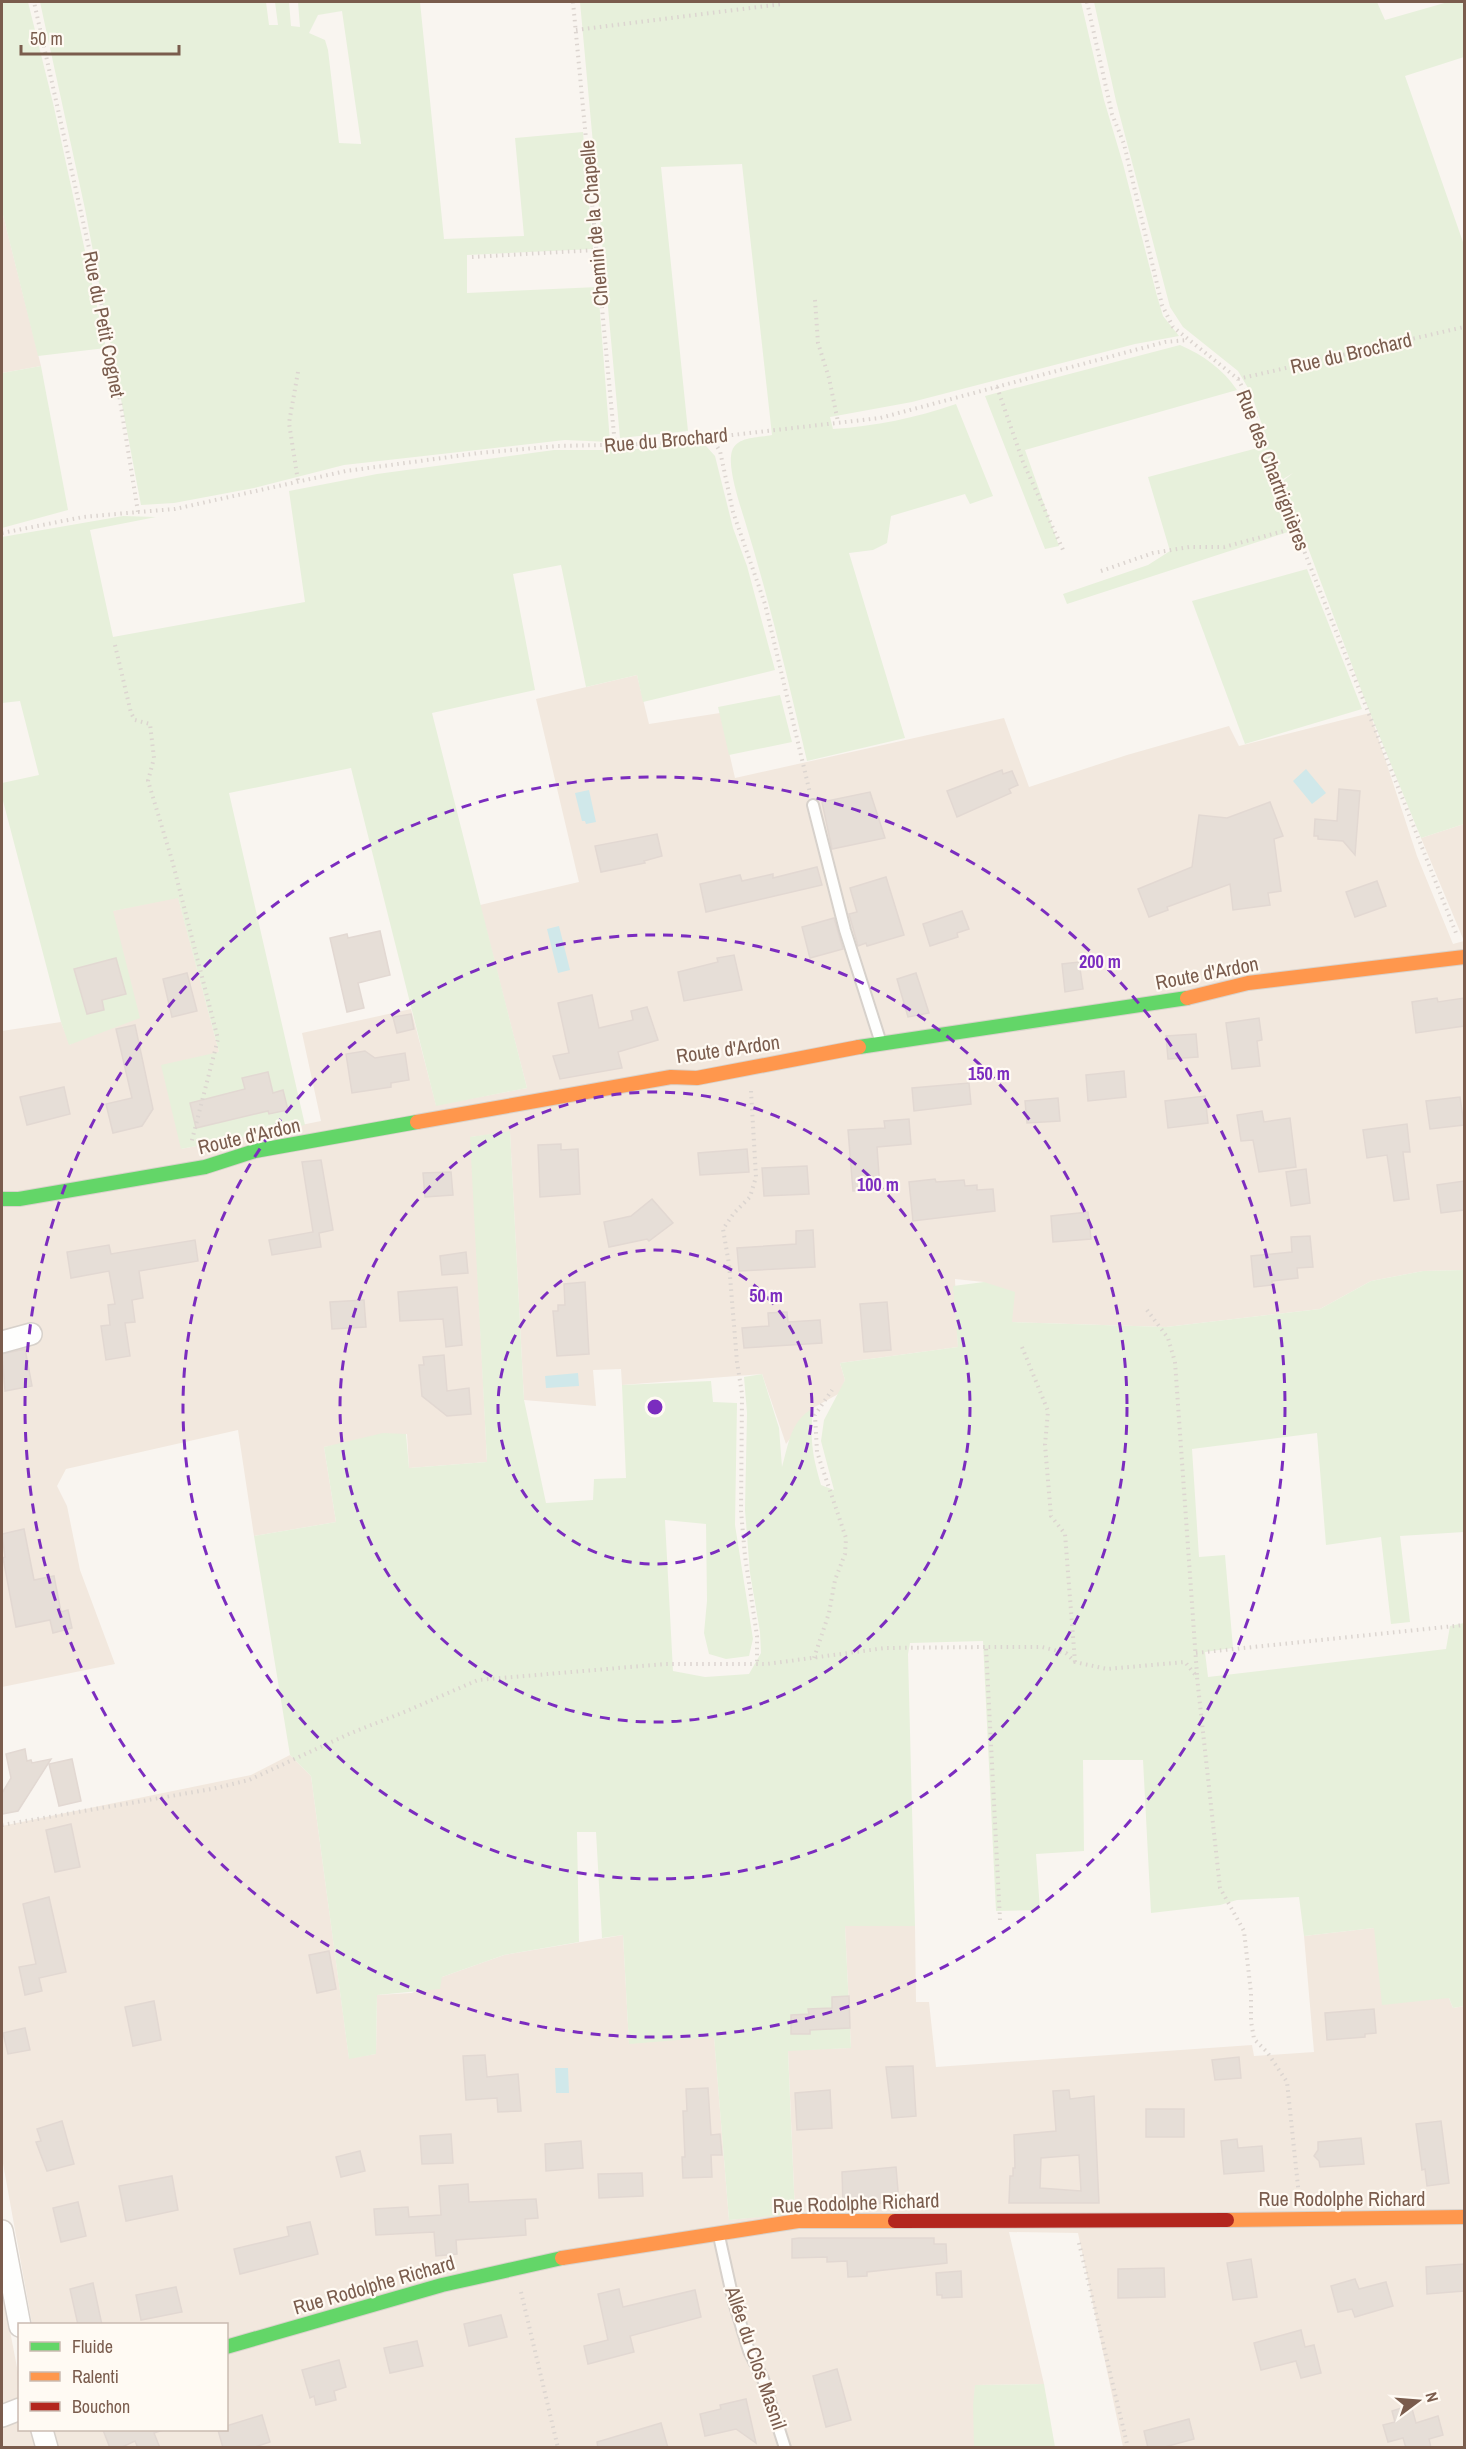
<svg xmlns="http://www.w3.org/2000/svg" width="1466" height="2449" viewBox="0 0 1466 2449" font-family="'Archivo Narrow',sans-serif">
<rect width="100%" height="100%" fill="#f9f5f0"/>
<!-- residential -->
<g fill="#f2e8de">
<path d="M2,211L41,366L2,373Z"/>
<path d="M637,675L649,724L720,713L735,778L1004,718L1029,787L1127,755L1229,726L1239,746L1370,713L1417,856L1453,944L1464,941L1421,838L1464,824V1270L1423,1271L1371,1281L1320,1309L1166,1327L1012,1322L984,1282L955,1279L958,1347L840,1363L845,1380L840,1393L813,1408L786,1444L762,1374L622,1385L621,1369L593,1370L596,1406L524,1400L510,1132L471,1137L487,1462L409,1468L407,1434L324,1447L336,1522L254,1536L238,1430L66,1469L57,1486L67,1506L80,1570L115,1664L2,1687V1031L61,1022L70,1045L112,911L178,897L219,1052L181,1149L321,1121L302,1033L411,1009L436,1105L527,1088L480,905L579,882L536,699Z"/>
<path d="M290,1755L311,1776L349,2058L376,2054L377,1995L412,1993L442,1977L504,1955L623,1935L629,2043L714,2036L729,2220L795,2213L788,2050L851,2048L845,1926H915L916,2002H929L936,2067L1252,2045L1254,2056L1314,2052L1304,1936L1374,1928L1449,1998L1453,2008L1464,2006V2447H1123L1078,2233L1009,2232L1044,2384L975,2385L974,2447H56L51,2430H226V2324H32L2,2158V1826L251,1775Z"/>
<path d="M2,2289L19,2378L20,2430H32L37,2447H2Z"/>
</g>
<!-- green -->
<g fill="#e7f0db" fill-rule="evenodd">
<path d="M2,2H28L53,103L106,348L38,356L2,211Z"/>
<path d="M40,2H266L269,25H278L275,2H289L291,26L300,27L298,2H420L444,239L524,236L515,138L583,132L593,249L467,255V293L598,287L610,442L565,440L344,465L254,488L174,503L141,505L85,209ZM342,11L361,143V144L339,143L328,50L325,40L309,33L318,15Z"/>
<path d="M580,2H1081L1104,100L1123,164L1157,296L1163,316L1179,336L1135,344L912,402L830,417L833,429C876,426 915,418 956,404L993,496L970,504L965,494L891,516L887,543L873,550L849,553L905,738L807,761C788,680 769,598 744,518C739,502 727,466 732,451C737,436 759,438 772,435L742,164L661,167L688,431L620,438Z"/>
<path d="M1094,2H1377L1385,20L1448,2H1464V57L1405,76L1464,245V824L1421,838L1368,708L1283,481L1293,473L1275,484L1291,531L1067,604L1063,594L1148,565L1170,551L1148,477L1269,445L1251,393L1238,371L1183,327L1170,307L1116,101Z"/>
<path d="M1180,345C1203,355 1223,369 1237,390L1025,450L1059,546L1045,549L985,396Z"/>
<path d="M41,366L68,510L2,528V373Z"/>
<path d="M696,443L706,446L715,456L733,528L747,566L775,670L643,702L637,675L586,687L561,565L513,574L535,690L432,713L527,1088L436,1106L351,768L229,793L305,1125L181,1149L161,1065L219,1052L178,898L113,911L140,1018L69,1045L61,1022L2,797V783L39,775L20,701L2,703V537L123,516L156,517L90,530L113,637L305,602L289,491L377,474L554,450H627Z"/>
<path d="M1307,569L1362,709L1245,744L1192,601Z"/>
<path d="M780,695L792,742L729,755L718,707Z"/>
<path d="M510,1131L524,1400L546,1503L593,1500L594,1479L626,1478L622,1385L711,1381L713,1402L737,1403L735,1525L753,1639L749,1656L726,1659L709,1654L704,1633L707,1601L706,1524L665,1520L673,1671L705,1677L749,1674L761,1653L760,1632L750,1573L745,1510L747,1413L744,1377L762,1374L779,1428L782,1467C789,1443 790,1422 813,1408C810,1440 812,1454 821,1485L834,1490L821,1441L824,1420L845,1380L840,1363L958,1347L953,1286L984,1282L1015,1292L1012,1322L1166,1327L1320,1309L1371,1281L1423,1271L1464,1270V1532L1400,1536L1410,1622L1391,1624L1381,1537L1326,1545L1317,1433L1192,1449L1199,1557L1225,1555L1233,1648L1205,1652L1208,1677L1446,1649L1450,1626L1464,1623V2006L1453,2008L1449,1998L1382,2005L1374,1928L1304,1936L1299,1897L1237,1900L1220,1905L1151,1913L1143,1760H1083L1084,1851L1036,1854L1040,1910L996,1911L983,1641L910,1643L908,1654L915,1926H845L851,2048L788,2051L795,2214L729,2220L714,2037L629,2044L623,1935L602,1938L596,1832H577L579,1942L504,1955L442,1977L440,1989L377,1995L376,2054L349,2059L311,1776L290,1755L254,1536L336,1522L324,1447L383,1433L406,1434L409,1468L487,1462L470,1137Z"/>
<path d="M1044,2384L1055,2447H974L973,2405L975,2385Z"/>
</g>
<!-- water -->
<g fill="#d0e8ea">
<path d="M1306,769L1326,793L1312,804L1293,781Z"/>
<path d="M589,790L596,822L586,824L585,821H582L575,793Z"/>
<path d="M559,926L570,970L558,973L547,929Z"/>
<path d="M578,1373L579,1386L546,1388L545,1376Z"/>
<path d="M555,2068H568L569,2093H556Z"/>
</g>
<!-- building -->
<g fill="#e6ded7" stroke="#e2d8d2" stroke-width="1.5" fill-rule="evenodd">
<path d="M1002,770L1003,774L1012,771L1018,785L1009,789L1011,793L957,817L947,791Z"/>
<path d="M1339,789L1360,791L1355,855L1343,841L1318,839V836H1314L1315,819L1337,821Z"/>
<path d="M870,792L885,838L832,849L822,802Z"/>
<path d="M1270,802L1283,836L1274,839L1281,891L1268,893L1270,905L1233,910L1230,884L1167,907L1168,910L1149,917L1138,889L1192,867L1199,815L1227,818Z"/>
<path d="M657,834L662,856L644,861L645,863L601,872L595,846Z"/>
<path d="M817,867L822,885L706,912L700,884L740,875L742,881L773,874V878Z"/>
<path d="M886,877L904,935L867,946L866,943L858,946L849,914L857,912L850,888Z"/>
<path d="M1377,881L1386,906L1355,917L1346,892Z"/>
<path d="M962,911L969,929L957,933L958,937L930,946L923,924Z"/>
<path d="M834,918L843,949L810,958L802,927Z"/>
<path d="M380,931L390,975L358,983L364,1008L347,1012L330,938L347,934L348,938Z"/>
<path d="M734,955L742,990L684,1001L678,972L718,962L717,958Z"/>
<path d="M116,958L126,994L102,1000L104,1010L87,1014L74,969Z"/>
<path d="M1079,962L1083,989L1065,992L1062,964Z"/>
<path d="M187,973L197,1011L172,1017L163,979Z"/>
<path d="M916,973L929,1013L908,1017L897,979Z"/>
<path d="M592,995L599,1028L633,1020L631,1011L647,1007L658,1040L618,1052L622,1068L560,1079L553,1056L569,1053L558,1003Z"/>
<path d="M1437,998L1438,1002L1464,998V1026L1416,1033L1412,1002Z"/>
<path d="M411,1014L414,1029L397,1033L393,1017Z"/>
<path d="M1259,1018L1262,1040L1257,1041L1260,1066L1232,1069L1226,1023Z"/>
<path d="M135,1025L153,1109L142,1126L113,1133L106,1104L132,1098L116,1029Z"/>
<path d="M1196,1034L1198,1057L1168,1059L1166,1036Z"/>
<path d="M365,1051L375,1058L405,1053L409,1080L391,1083V1087L352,1093L346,1054Z"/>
<path d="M1124,1071L1126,1097L1088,1101L1086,1075Z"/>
<path d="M268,1072L273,1093L283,1090L288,1110L269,1114L268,1111L196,1128L190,1103L245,1089L242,1078Z"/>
<path d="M969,1083L971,1104L914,1111L912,1088Z"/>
<path d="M64,1087L70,1114L27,1125L20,1097Z"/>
<path d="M1205,1096L1208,1123L1168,1128L1165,1101Z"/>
<path d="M1460,1097L1464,1125L1430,1129L1426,1101Z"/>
<path d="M1058,1098L1060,1121L1027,1123L1025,1101Z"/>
<path d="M1262,1111L1264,1122L1290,1118L1296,1167L1259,1172L1253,1140L1241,1141L1237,1115Z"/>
<path d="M909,1119L911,1144L877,1147L880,1189L853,1191L848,1130L885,1128L884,1121Z"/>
<path d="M1407,1124L1410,1152H1403L1409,1199L1394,1201L1387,1155L1367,1158L1363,1130Z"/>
<path d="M561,1144V1150L578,1149L580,1194L540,1197L538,1145Z"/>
<path d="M747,1149L749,1172L700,1175L698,1153Z"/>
<path d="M321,1160L333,1230L319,1233L321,1247L272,1255L269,1240L313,1232L302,1162Z"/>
<path d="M807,1166L809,1194L764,1196L762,1168Z"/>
<path d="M1306,1169L1310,1203L1291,1206L1286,1172Z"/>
<path d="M451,1172L453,1195L425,1197L423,1173Z"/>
<path d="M935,1179L936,1182L964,1180L965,1186L977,1185V1190L993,1189L995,1211L913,1221L909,1182Z"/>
<path d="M1464,1181V1210L1441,1213L1437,1185Z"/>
<path d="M652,1199L673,1223L649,1241L647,1239L609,1247L604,1222L631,1216Z"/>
<path d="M1088,1212L1091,1239L1053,1242L1051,1216Z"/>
<path d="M813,1230L815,1267L739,1271L737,1248L796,1244V1231Z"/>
<path d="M1310,1236L1313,1267L1297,1268L1298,1278L1272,1281V1285L1254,1287L1251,1256L1292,1252L1291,1237Z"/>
<path d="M195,1240L198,1261L139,1271L143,1298L132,1300L135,1322L125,1323L130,1356L106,1360L101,1326L110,1325L108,1305L115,1304L109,1271L71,1278L67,1252L109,1245L111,1254Z"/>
<path d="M466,1252L468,1273L442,1275L440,1256Z"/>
<path d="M585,1282L589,1354L557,1356L553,1311H558V1305H565L564,1284Z"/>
<path d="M457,1287L462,1345L446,1347L443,1319L400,1321L398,1292Z"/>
<path d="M364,1300L366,1327L332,1329L330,1302Z"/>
<path d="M887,1302L891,1350L864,1352L860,1304Z"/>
<path d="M787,1312L788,1322L820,1320L822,1343L744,1348L742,1328L769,1326L768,1313Z"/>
<path d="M25,1349L32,1386L5,1391L2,1354Z"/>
<path d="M444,1355L447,1391L469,1388L471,1414L447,1416L422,1396L419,1365H424L423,1357Z"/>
<path d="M24,1529L34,1580L54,1576L61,1612L68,1610L72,1628L53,1633L50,1620L16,1627L3,1558L5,1557L2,1534Z"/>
<path d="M25,1749L27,1761L31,1760L32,1763L51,1759L18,1811L2,1814V1793L11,1778L6,1754Z"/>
<path d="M72,1759L81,1801L59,1806L49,1764Z"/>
<path d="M71,1824L80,1867L55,1872L46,1830Z"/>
<path d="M49,1897L66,1972L39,1978L42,1991L25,1995L19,1967L36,1964L23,1904Z"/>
<path d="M329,1951L336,1989L317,1993L309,1955Z"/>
<path d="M849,1996L850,2028L810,2030V2034H791V2015L809,2014L808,2009L832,2008V1997Z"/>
<path d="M154,2001L161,2040L133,2046L125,2007Z"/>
<path d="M1374,2009L1376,2033L1365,2034V2037L1327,2040L1325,2013Z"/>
<path d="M25,2028L30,2050L8,2054L3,2033Z"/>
<path d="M485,2055L487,2077L518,2074L521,2111L498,2112L497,2098L466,2100L463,2056Z"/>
<path d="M1239,2057L1241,2078L1215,2080L1212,2060Z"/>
<path d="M913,2066L916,2116L892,2118L886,2067Z"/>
<path d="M708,2088L711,2135L720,2134L722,2155H711L712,2177L683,2178L682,2157H685L683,2111H687L686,2089Z"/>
<path d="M830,2090L832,2128L797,2130L795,2093Z"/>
<path d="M1069,2090L1070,2099L1094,2096L1099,2203H1009L1010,2176H1013V2168H1015L1014,2135L1056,2131L1053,2091ZM1079,2155L1081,2191L1040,2188L1041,2158Z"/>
<rect x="1146" y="2109" width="38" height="28"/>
<path d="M62,2121L74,2164L47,2171L36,2142L41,2141L37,2129Z"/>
<path d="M1441,2121L1449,2183L1427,2186L1425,2169L1422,2170L1416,2124Z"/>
<path d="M451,2134L453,2163L422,2164L420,2136Z"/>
<path d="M1361,2138L1364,2164L1320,2167L1319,2161L1314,2156L1318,2150V2142Z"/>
<path d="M1237,2139L1238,2148L1262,2146L1264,2171L1224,2174L1221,2141Z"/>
<path d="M581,2141L583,2168L546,2171L545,2144Z"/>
<path d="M360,2151L365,2171L341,2177L336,2157Z"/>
<path d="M896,2167L899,2203L843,2204L842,2172Z"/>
<path d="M642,2173L643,2196L599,2198L598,2174Z"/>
<path d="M172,2176L178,2210L126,2221L119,2186Z"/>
<path d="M468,2184L469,2202L536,2199L538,2218L525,2219L526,2235L456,2240L457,2254L436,2256L434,2232L376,2235L374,2209L408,2207L409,2217L441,2215L439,2186Z"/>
<path d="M78,2202L86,2236L61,2242L53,2208Z"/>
<path d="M310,2222L318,2254L240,2274L234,2249L289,2236L287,2227Z"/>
<path d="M799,2238H934V2244H946L947,2263L867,2272V2276L848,2277L847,2261L827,2262V2257L792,2258V2239Z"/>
<path d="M1251,2259L1257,2297L1233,2300L1227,2263Z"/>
<path d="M1464,2264V2291L1427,2294L1426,2267Z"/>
<path d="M1164,2268L1165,2297L1118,2298V2269Z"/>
<path d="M961,2271L962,2297L942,2298V2295H937L936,2273Z"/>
<path d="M1355,2279L1359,2289L1386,2282L1393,2306L1355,2317L1352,2309L1338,2312L1331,2286Z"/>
<path d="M93,2283L102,2325H78L70,2289Z"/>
<path d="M176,2287L182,2312L141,2320L136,2295Z"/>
<path d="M619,2289L623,2307L695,2290L701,2317L630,2336L634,2352L588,2364L584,2346L608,2340L598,2294Z"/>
<path d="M501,2315L507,2337L469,2346L464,2324Z"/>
<path d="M1301,2330L1305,2347L1314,2345L1321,2373L1301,2378L1296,2361L1261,2370L1254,2343Z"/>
<path d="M417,2341L423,2366L390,2373L384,2348Z"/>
<path d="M339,2360L346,2387L334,2391L336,2400L316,2405L314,2396L310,2398L302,2370Z"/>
<path d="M837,2369L851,2420L826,2427L813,2376Z"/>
<path d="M746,2399L756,2443L736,2429L705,2436L700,2414L721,2409L720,2405Z"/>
<path d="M1411,2405L1416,2423L1438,2416L1443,2435L1429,2439L1431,2448H1406L1403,2438L1388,2442L1383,2425L1395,2422L1392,2411Z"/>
<path d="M262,2415L270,2442L252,2448H223L218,2430H226V2426Z"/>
<path d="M1189,2419L1194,2439L1161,2448H1148L1144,2431Z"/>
<path d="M661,2423L668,2448H598L597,2442Z"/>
<path d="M103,2430H163L154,2433L160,2448H138L135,2441L120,2448H110Z"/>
</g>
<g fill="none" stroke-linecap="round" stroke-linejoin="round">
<defs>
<g id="lane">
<path d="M813,805L845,930L880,1040"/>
<path d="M719,2236L733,2299L749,2351L763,2379L785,2448"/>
</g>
<g id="street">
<path d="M2,1342L31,1334"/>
<path d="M2,2231L20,2326"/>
<path d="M2,2416L20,2409"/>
<path d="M42,2430L47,2448"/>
</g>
<g id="fast">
<path d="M859,1047L1187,998"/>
<path d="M2,1199H19L205,1167L255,1151L417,1122"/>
<path d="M226,2347L442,2285L562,2258"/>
</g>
<g id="slow">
<path d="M1187,998L1248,983L1464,957"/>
<path d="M417,1122L671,1077L697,1078L859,1047"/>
<path d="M1227,2220L1464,2217"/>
<path d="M562,2258L798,2221H895"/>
</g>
<path id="jam" d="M895,2221L1227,2220"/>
</defs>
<!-- lane casing -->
<use href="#lane" stroke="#d7d1cb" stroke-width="14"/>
<!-- street casing -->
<use href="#street" stroke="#d7d1cb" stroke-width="24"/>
<!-- fast casing -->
<use href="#fast" stroke="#d9d2cb" stroke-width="16"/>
<!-- slow casing -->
<use href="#slow" stroke="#d9d2cb" stroke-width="16"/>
<!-- jam casing -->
<use href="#jam" stroke="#d9d2cb" stroke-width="16"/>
<!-- path -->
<g stroke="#dcd5d0" stroke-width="4" stroke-dasharray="1.5 4.5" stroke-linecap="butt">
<path d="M573,2L615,445"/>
<path d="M1087,2L1112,114L1124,144L1162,305L1173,327L1238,379L1251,404L1295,528L1456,933"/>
<path d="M576,30L782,4"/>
<path d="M472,257L596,250"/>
<path d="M815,300L818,343L829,378L838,422"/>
<path d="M298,372L289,423L298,481"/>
<path d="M1238,379L1464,327"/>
<path d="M997,387L1023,462L1064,552"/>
<path d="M711,437L720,451L733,512L765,604L810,793"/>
<path d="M138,512L175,509L346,471L479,453L558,446L654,444L880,418L1165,342L1188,340"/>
<path d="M2,533L83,517L138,512L112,351L34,2"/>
<path d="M1101,571L1153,553L1189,547H1224L1295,528"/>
<path d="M115,645L131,713L135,720L150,724L154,758L148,781L172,860L218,1039L191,1144"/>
<path d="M751,1091L756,1177L750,1197L734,1213L723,1229L729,1264L737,1362L742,1394L741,1511L745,1556L757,1636V1665"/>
<path d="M1147,1310L1168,1338L1175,1362L1197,1675"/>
<path d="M1022,1347L1048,1411L1045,1445L1051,1516L1065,1534L1075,1662"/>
<path d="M1196,1653L1464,1625"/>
<path d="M814,1658L829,1613L835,1580L845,1554L846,1538L817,1452L815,1415L832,1390"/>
<path d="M2,1825L212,1789L249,1780L351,1733L402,1713L478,1680L665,1664H767L885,1648L986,1647"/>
<path d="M1000,1920L986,1647H1042L1066,1653L1075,1662L1107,1669L1185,1662L1197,1677L1220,1888L1244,1931L1251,1993V2021L1254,2039L1267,2052L1287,2082L1299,2196"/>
<path d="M1079,2243L1128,2448"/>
<path d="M521,2292L558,2448"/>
</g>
<!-- lane -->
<use href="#lane" stroke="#fefefd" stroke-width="10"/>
<!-- street -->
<use href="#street" stroke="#fefefd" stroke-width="21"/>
<!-- fast -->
<use href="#fast" stroke="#63d668" stroke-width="14"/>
<!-- slow -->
<use href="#slow" stroke="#ff974d" stroke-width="14"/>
<!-- jam -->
<use href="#jam" stroke="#b3261e" stroke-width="14"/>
</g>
<!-- distance rings -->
<g fill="none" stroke="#7b2cbf" stroke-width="3" stroke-dasharray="10 8">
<circle cx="655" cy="1407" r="157"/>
<circle cx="655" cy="1407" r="315"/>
<circle cx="655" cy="1407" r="472"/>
<circle cx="655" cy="1407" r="630"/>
</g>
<g text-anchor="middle" stroke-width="4.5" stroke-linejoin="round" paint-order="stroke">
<!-- street labels -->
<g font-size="20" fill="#7a5c4d" stroke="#fffaf3">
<text transform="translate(594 223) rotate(-95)" y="7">Chemin de la Chapelle</text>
<text transform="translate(104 324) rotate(79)" y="7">Rue du Petit Cognet</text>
<text transform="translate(1351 353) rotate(-13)" y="7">Rue du Brochard</text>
<text transform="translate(666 440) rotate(-5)" y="7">Rue du Brochard</text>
<text transform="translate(1273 470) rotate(69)" y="7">Rue des Chartrignières</text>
<text transform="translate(1207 973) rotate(-11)" y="7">Route d'Ardon</text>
<text transform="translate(728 1049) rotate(-8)" y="7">Route d'Ardon</text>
<text transform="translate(249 1136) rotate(-13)" y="7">Route d'Ardon</text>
<text x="1342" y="2206">Rue Rodolphe Richard</text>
<text transform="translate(856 2203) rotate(-2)" y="7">Rue Rodolphe Richard</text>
<text transform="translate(374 2285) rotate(-16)" y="7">Rue Rodolphe Richard</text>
<text transform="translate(756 2358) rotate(71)" y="7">Allée du Clos Masnil</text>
</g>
</g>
<circle cx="655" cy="1407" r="9" fill="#7b2cbf" stroke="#fffaf3" stroke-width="3"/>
<g font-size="18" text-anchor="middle" font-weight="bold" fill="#7b2cbf" stroke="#fffaf3" stroke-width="4.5" stroke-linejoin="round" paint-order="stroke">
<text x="1100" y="968">200 m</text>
<text x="989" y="1080">150 m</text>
<text x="878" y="1191">100 m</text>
<text x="766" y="1302">50 m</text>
</g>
<!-- border -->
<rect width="1466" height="2449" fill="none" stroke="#7a5c4d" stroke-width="6"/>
<!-- legend -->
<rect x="18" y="2323" width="210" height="108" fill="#fffaf3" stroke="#cabbb1" stroke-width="1.5"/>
<rect x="30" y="2342" width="30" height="9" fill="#63d668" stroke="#cabbb1" stroke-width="1.5"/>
<text x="72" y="2353" font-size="18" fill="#7a5c4d">Fluide</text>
<rect x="30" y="2372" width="30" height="9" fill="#ff974d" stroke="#cabbb1" stroke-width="1.5"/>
<text x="72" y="2383" font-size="18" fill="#7a5c4d">Ralenti</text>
<rect x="30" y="2402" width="30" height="9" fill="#b3261e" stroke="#cabbb1" stroke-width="1.5"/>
<text x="72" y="2413" font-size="18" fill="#7a5c4d">Bouchon</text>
<!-- north arrow -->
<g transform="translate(1418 2401) rotate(74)" stroke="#fffaf3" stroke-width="4.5" paint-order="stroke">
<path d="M0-4.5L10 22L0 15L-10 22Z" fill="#7a5c4d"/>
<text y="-9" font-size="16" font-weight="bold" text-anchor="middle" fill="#7a5c4d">N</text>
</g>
<!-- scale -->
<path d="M21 45v9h158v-9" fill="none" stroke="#7a5c4d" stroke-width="3"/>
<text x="30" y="45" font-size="18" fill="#7a5c4d" stroke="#fffaf3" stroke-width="4.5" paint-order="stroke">50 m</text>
</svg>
